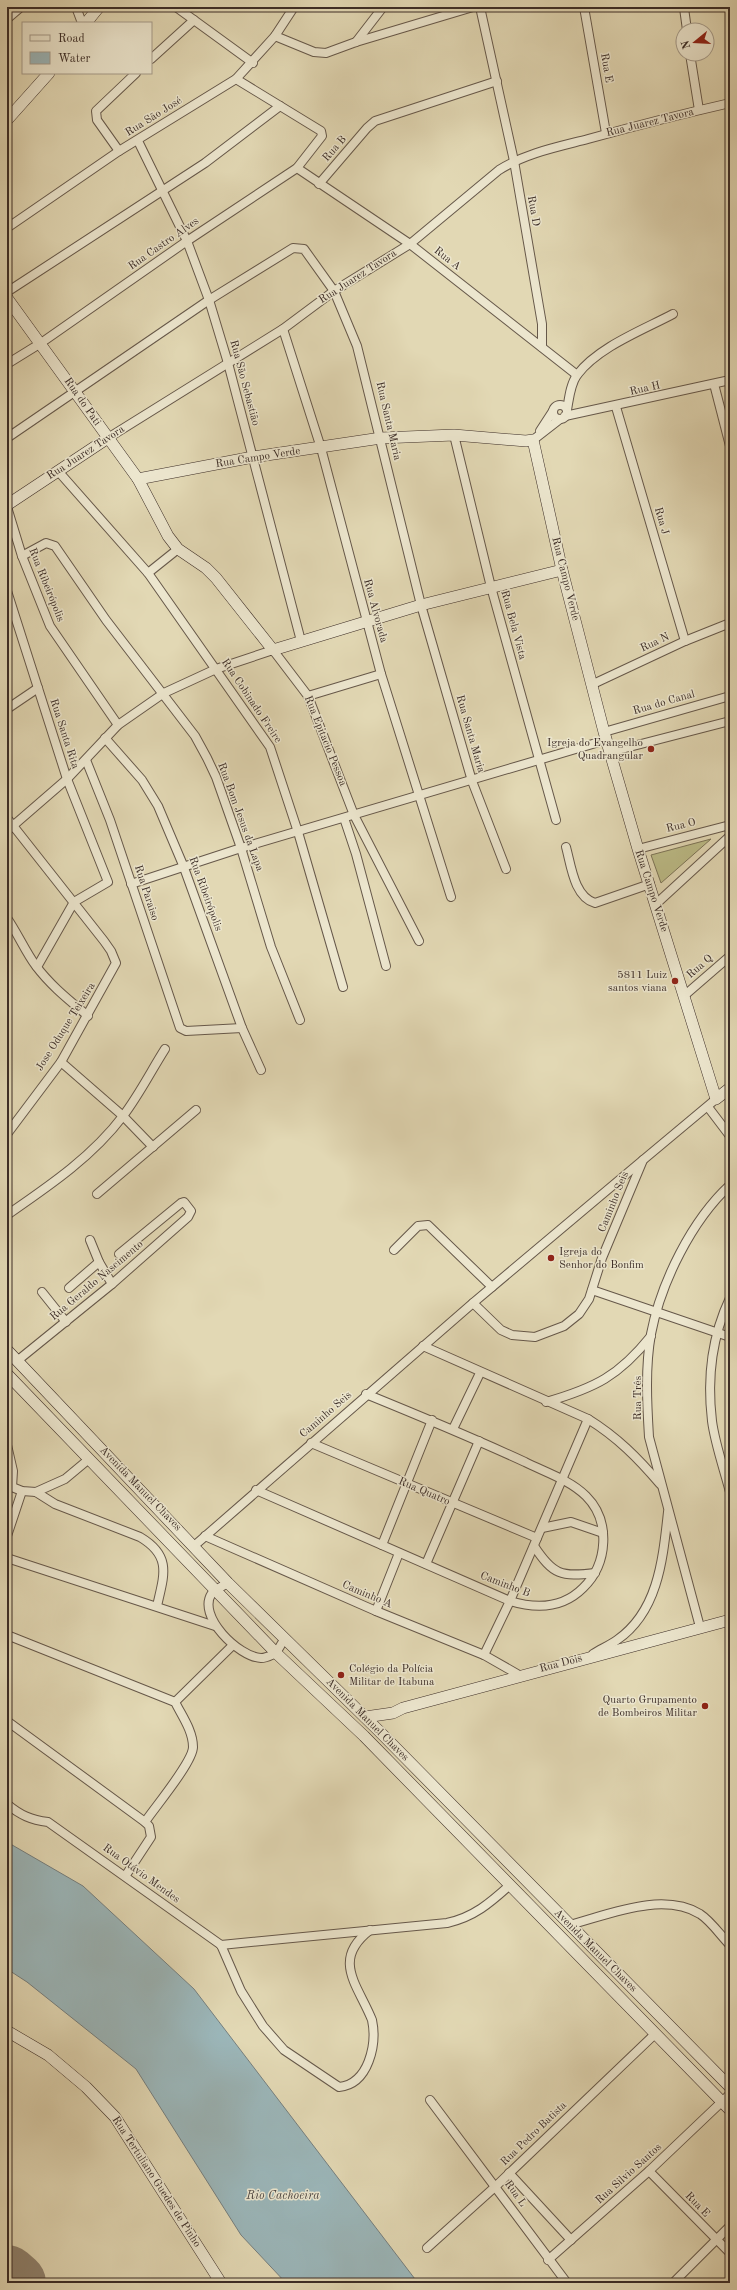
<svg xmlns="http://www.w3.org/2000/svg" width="737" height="2290" font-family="'Old Standard TT',serif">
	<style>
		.green { fill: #bcbc87; stroke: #7c7457 }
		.water { fill: #9bb6b9; stroke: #757f7f }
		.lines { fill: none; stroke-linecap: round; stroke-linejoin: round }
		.runway { stroke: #8f826e; stroke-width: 62 }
		.street-casing { stroke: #66584a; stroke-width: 10 }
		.secondary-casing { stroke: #3c2d27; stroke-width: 12 }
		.street { stroke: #ece6ce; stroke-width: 8 }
		.secondary { stroke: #ece6ce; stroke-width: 11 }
		.poi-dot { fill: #8f2418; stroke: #ece6ce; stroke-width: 1.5 }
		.labels { text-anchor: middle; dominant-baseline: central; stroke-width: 3; stroke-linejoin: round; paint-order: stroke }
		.street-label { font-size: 11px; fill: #3c2d27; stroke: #ece6ce }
		.poi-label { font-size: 11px; fill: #3c2d27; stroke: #ece6ce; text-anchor: end }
		.water-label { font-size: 12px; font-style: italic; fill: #4f4844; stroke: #ece6ce }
	</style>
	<rect width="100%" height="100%" fill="#e2d8b4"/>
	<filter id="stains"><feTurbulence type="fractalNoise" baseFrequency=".005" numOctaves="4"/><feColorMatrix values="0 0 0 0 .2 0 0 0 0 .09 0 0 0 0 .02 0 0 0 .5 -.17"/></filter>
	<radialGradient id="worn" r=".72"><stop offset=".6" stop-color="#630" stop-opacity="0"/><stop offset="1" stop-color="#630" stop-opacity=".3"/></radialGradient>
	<path class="green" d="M 711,839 L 661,883 L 651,855 Z"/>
	<path class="water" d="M 7,1842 L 83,1886 L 194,1989 L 418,2283 L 286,2283 L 241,2235 L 136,2069 L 27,1982 L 7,1969 Z"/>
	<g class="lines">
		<path class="runway" d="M 7,2276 L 15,2283"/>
		<defs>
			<g id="street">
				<path d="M 76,7 L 82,23"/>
				<path d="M 176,7 L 253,63"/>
				<path d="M 480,7 L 514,161 L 542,324 L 542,347"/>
				<path d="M 584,7 L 606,133"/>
				<path d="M 684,8 L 687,30"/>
				<path d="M 7,19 L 21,7"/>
				<path d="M 275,36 L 314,52 L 326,53 L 356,42 L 473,7"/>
				<path d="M 356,42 L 383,7"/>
				<path d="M 690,54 L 699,110"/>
				<path d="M 151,59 L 194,20"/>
				<path d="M 138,141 L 187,241 L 209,300 L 228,363 L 301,641"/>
				<path d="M 119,151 L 97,120 L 96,111 L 136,73"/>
				<path d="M 297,168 L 410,244 L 577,375"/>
				<path d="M 319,184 L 367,128 L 375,121 L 497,81"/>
				<path d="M 7,228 L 119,151 L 236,79 L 275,36 L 294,7"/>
				<path d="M 7,292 L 205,163 L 280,106"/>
				<path d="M 283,329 L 321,448 L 381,674 L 451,897"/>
				<path d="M 7,364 L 41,343 L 187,241 L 297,168 L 322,136 L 321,131 L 236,79"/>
				<path d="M 714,384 L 730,446"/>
				<circle cx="560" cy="412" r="7"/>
				<path d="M 616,407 L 685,641"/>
				<path d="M 567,410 C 569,399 570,385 577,375 C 598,347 643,330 673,314"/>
				<path d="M 565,416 L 730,380"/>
				<path d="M 540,431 L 553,411"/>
				<path d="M 454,435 L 491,587 L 556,820"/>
				<path d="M 7,438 L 209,300 L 293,248 L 304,249 L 334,291 L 357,346 L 421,605 L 472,781 L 506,869"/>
				<path d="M 108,438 L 283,329 L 334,291 L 410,244 L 499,170 C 526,153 557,147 588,139 C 635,126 682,114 730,103"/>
				<path d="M 533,440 L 560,419"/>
				<path d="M 58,471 L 148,573 L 270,747 L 298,832 L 343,987"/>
				<path d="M 7,507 L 22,556 L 50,626 L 118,725"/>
				<path d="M 22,556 L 46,543 L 55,546 L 106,620 L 195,736 L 207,758 L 216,777 L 241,848 L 271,947 L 300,1020"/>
				<path d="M 148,573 L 178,549"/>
				<path d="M 7,591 L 67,779 L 108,882 L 74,902 L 37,967"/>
				<path d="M 591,685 L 685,641 L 730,623"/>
				<path d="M 308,696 L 381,674"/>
				<path d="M 7,709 L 38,688"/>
				<path d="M 604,732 L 730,696"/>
				<path d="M 105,738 L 142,780 L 158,806 L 183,865 L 242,1028 L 261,1070"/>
				<path d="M 610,752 L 730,721"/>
				<path d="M 86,760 L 110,820 L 180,1028 L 186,1031 L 242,1028"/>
				<path d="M 7,818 L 104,941 L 111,951 L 116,963 L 61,1062 L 7,1134"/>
				<path d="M 344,818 L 356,854 L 386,966"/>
				<path d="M 7,831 L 67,779 L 118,725 L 164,693 L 216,669 L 273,650 L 308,696 L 354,815 L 419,941"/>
				<path d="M 566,847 C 571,865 574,897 595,903 L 650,884"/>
				<path d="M 638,849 L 730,825"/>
				<path d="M 131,884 L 241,848 L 606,740"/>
				<path d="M 656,904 L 730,836"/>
				<path d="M 7,918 C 18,934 25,951 36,966 C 51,986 69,1000 88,1016"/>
				<path d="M 685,995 L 730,956"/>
				<path d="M 61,1062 L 123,1116 L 153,1147"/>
				<path d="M 708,1107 L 730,1136"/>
				<path d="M 97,1194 L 196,1110"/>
				<path d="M 7,1215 C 49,1186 92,1157 123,1116 C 139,1095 151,1071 165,1049"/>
				<path d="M 90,1240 L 99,1262 L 112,1284"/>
				<path d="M 394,1250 L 418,1226 L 428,1225 L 492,1287"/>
				<path d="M 69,1288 L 99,1262"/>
				<path d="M 592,1290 L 730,1337"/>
				<path d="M 42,1292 L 66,1322"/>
				<path d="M 730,1298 C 712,1336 707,1379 712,1421 C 715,1444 724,1469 730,1492"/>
				<path d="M 473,1303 L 501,1330 L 512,1335 L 535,1337 L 564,1326 L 579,1314 L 589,1299 L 602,1258 L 643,1160 L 716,1099"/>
				<path d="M 423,1346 L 588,1419 C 617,1437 638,1458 660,1484"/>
				<path d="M 17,1361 L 112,1284 L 188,1217 L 191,1211 L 184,1202 L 181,1203 L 119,1254"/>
				<path d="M 546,1402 C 595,1388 619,1376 651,1336"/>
				<path d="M 453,1429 L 480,1373"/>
				<path d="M 311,1443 L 537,1538"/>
				<path d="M 7,1445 L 13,1471 L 12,1487"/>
				<path d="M 7,1485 L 22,1491 L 36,1492 L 55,1504 L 140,1537 C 172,1556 164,1575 157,1606"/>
				<path d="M 256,1490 L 510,1601 C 536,1609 562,1609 583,1588 C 608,1564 611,1521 586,1496 C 570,1480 545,1472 525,1462 C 473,1438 420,1416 366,1394"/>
				<path d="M 36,1492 L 65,1479 L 89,1459"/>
				<path d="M 542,1528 L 571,1522 L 603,1533"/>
				<path d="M 7,1536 L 22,1491"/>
				<path d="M 205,1536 L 376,1611 L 484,1655 L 519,1675"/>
				<path d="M 382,1545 L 432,1420"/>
				<path d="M 194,1546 L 473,1303 L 643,1160"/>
				<path d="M 534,1546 C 553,1575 561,1577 595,1573"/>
				<path d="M 7,1558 L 215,1626"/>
				<path d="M 426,1564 L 479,1441"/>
				<path d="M 228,1583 C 223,1586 216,1589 212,1593 C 196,1616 239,1657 261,1658 C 267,1658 271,1655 276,1653 L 285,1638"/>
				<path d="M 376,1611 L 399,1553"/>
				<path d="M 700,1627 L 649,1437 C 647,1404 645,1367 651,1334 C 661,1282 692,1220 730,1185"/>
				<path d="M 7,1635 L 175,1702 C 182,1716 193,1731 193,1747 C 193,1762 155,1807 145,1822 L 149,1826 L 151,1837 L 126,1875"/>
				<path d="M 593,1654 C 601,1649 610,1645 617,1640 C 659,1611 663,1557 668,1512"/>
				<path d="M 484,1655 L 510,1601 L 588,1419"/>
				<path d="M 175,1702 L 233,1645"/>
				<path d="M 7,1721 L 145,1822"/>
				<path d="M 7,1804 C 20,1815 31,1820 48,1822 L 221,1945"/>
				<path d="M 569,1925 C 608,1915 662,1891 700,1914 C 711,1921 721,1936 730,1945"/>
				<path d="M 221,1945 L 241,1991 L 263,2026 L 284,2050 L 339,2087 C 369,2084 377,2044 372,2020 C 358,1985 331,1960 370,1930"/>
				<path d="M 221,1945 L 447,1923 C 474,1917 490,1903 510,1885"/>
				<path d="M 430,2100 L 567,2283"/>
				<path d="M 649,2171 L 730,2253"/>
				<path d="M 509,2173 L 571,2240"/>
				<path d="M 427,2248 L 496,2186 L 655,2034"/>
				<path d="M 548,2260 L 649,2171 L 730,2094"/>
				<path d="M 673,2283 L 730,2226"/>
			</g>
			<g id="secondary">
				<path d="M 86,23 L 99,7"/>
				<path d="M 7,120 L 49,73"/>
				<path d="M 7,298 L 138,479 L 168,536 L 178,549 L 206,568 L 216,578 L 273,650 L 421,605 L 562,570"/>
				<path d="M 138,479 L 253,457 L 381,438 L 454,435 L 526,441 L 533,440 L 562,570 L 604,732 L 638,849 L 716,1099 L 730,1088"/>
				<path d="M 7,505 L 108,438"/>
				<path d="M 7,1350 L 228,1583 L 379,1731 L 730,2087"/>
				<path d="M 7,1374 L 276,1653 L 364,1736 L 730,2110"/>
				<path d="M 365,1717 L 393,1713 L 403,1708 L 730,1620"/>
				<path d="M 7,2031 L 48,2055 L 86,2087 L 115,2117 L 221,2283"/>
			</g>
		</defs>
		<use href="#street" class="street-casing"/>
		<use href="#secondary" class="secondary-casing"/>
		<use href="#street" class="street"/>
		<use href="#secondary" class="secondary"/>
	</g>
	<g class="poi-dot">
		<circle cx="651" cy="749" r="4"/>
		<circle cx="675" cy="981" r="4"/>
		<circle cx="551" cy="1258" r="4"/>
		<circle cx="341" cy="1675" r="4"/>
		<circle cx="705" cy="1706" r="4"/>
	</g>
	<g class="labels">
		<g class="street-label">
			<text transform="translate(606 68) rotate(80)">Rua E</text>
			<text transform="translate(154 117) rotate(-32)">Rua São José</text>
			<text transform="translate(650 123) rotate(-14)">Rua Juarez Tavora</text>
			<text transform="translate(335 149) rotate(-49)">Rua B</text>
			<text transform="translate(533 211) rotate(80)">Rua D</text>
			<text transform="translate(164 244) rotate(-35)">Rua Castro Alves</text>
			<text transform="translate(447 259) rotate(38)">Rua A</text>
			<text transform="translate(358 277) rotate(-33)">Rua Juarez Tavora</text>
			<text transform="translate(244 383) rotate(75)">Rua São Sebastião</text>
			<text transform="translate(645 389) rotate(-13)">Rua H</text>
			<text transform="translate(82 402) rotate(55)">Rua do Pati</text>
			<text transform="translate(388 421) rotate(77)">Rua Santa Maria</text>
			<text transform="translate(86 453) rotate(-33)">Rua Juarez Tavora</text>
			<text transform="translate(258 458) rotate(-9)">Rua Campo Verde</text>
			<text transform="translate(661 521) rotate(74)">Rua J</text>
			<text transform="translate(565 579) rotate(76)">Rua Campo Verde</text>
			<text transform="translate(46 585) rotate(68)">Rua Ribeirópolis</text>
			<text transform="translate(375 611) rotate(75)">Rua Alvorada</text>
			<text transform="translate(513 625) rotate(75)">Rua Bela Vista</text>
			<text transform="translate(655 643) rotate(-25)">Rua N</text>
			<text transform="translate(251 701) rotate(56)">Rua Cobinado Freire</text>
			<text transform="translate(664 703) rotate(-16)">Rua do Canal</text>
			<text transform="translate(64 734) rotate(72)">Rua Santa Rita</text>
			<text transform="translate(470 734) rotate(74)">Rua Santa Maria</text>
			<text transform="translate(325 741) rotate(68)">Rua Epitacio Pessoa</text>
			<text transform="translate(240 817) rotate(70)">Rua Bom Jesus da Lapa</text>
			<text transform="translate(681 826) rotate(-14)">Rua O</text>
			<text transform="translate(651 891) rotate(72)">Rua Campo Verde</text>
			<text transform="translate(146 893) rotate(72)">Rua Paraiso</text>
			<text transform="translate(205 894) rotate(70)">Rua Ribeirópolis</text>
			<text transform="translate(700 967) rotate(-41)">Rua Q</text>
			<text transform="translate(66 1027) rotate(-58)">Jose Oduque Teixeira</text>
			<text transform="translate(614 1202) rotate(-68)">Caminho Seis</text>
			<text transform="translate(97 1281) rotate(-40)">Rua Geraldo Nascimento</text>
			<text transform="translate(638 1398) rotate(-90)">Rua Três</text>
			<text transform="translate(326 1415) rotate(-41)">Caminho Seis</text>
			<text transform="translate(140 1489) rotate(46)">Avenida Manuel Chaves</text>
			<text transform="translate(424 1492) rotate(23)">Rua Quatro</text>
			<text transform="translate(505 1585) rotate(21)">Caminho B</text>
			<text transform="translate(367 1595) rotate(23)">Caminho A</text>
			<text transform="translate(561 1664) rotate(-15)">Rua Dois</text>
			<text transform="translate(367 1720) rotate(45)">Avenida Manuel Chaves</text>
			<text transform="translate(141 1874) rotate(36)">Rua Otávio Mendes</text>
			<text transform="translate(595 1951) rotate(45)">Avenida Manuel Chaves</text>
			<text transform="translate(534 2134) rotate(-44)">Rua Pedro Batista</text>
			<text transform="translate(629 2174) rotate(-42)">Rua Silvio Santos</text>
			<text transform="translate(156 2182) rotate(57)">Rua Tertuliano Guedes de Pinho</text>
			<text transform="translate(515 2194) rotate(54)">Rua L</text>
			<text transform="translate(697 2205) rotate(46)">Rua E</text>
		</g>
		<g class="poi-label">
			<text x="643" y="743">Igreja do Evangelho<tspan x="643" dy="13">Quadrangular</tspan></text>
			<text x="667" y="975">5811 Luiz<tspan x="667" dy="13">santos viana</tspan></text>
			<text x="559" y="1252" text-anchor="start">Igreja do<tspan x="559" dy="13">Senhor do Bonfim</tspan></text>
			<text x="349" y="1669" text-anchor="start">Colégio da Polícia<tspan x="349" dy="13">Militar de Itabuna</tspan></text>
			<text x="697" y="1700">Quarto Grupamento<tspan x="697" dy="13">de Bombeiros Militar</tspan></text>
		</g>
		<g class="water-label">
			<text x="283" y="2196">Rio Cachoeira</text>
		</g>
	</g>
	<rect width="737" height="2290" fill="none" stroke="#e2d8b4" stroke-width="24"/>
	<rect x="8" y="8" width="721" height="2274" fill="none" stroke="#3c2d27" stroke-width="2"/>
	<rect x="12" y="12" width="713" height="2266" fill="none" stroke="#3c2d27"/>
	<rect x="22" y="22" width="130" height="52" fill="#ece6ce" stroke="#a69c8b"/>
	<rect x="30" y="35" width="20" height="6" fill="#ece6ce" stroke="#a69c8b"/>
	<text x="58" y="42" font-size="12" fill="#3c2d27">Road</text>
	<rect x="30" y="52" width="20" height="12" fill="#9bb6b9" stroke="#a69c8b"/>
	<text x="58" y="62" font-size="12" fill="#3c2d27">Water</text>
	<g transform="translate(695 42) rotate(252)"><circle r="19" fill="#ece6ce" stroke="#a69c8b"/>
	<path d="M0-3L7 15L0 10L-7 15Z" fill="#8f2418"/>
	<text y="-6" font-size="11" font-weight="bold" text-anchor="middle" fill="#3c2d27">N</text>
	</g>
	<rect width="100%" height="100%" filter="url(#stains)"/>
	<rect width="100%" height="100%" fill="url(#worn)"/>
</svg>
